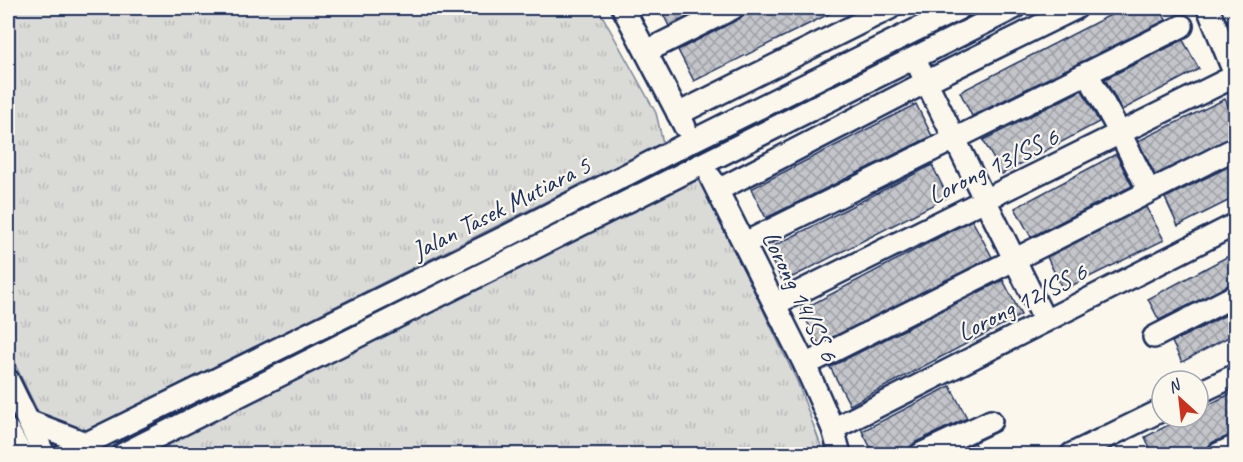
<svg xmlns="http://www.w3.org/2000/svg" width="1243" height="462" font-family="Caveat,sans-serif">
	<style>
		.grass { fill: url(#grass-tufts); stroke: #7a849a; stroke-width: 1.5 }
		.building { fill: url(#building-cross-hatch); stroke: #1b2f5e; stroke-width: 1.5 }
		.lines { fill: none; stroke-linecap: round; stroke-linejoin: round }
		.minor-casing { stroke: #1b2f5e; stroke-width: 26 }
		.minor { stroke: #fbf7ec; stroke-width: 21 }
		.labels { text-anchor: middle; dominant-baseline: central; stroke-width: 4.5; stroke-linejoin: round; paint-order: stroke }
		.street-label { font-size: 26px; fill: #1b2f5e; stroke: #fbf7ec }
	</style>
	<defs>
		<pattern id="grass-tufts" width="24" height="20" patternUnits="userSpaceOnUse" patternTransform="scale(1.5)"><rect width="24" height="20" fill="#dadad7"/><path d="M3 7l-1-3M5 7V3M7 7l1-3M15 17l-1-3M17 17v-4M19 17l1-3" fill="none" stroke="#babbbb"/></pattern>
		<pattern id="building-cross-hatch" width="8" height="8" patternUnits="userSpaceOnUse" patternTransform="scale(1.5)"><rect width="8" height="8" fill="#c3c5c9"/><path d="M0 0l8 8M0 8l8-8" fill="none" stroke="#9ea0a6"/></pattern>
	</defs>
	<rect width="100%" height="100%" fill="#fbf7ec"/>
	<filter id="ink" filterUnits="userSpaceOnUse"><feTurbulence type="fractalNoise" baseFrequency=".0167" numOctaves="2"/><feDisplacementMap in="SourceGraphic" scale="12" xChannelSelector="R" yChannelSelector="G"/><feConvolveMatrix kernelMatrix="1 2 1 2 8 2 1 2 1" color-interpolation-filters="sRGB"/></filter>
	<g filter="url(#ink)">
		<g class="grass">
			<path d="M 8,8 L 598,8 L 656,113 L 663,143 L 84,432 L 41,418 L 8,350 Z"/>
			<path d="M 699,176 L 797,381 L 824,454 L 147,454 Z"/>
		</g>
		<g class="building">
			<path d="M 660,8 L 705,8 L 669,26 Z"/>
			<path d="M 746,8 L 841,8 L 694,81 L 678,50 L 739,19 L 744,14 Z"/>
			<path d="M 1124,8 L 1160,8 L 1166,20 L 972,116 L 960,92 Z"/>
			<path d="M 1183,40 L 1199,69 L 1122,110 L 1105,79 Z"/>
			<path d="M 1082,90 L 1099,122 L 1002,174 L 983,140 Z"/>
			<path d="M 1225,99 L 1236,121 L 1236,135 L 1155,175 L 1138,141 Z"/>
			<path d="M 916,104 L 932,136 L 766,218 L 751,189 Z"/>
			<path d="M 1116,154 L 1132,186 L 1031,237 L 1015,208 Z"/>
			<path d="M 1236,163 L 1236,197 L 1178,226 L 1165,198 Z"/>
			<path d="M 932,165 L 948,197 L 783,282 L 766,250 Z"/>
			<path d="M 1146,207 L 1164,240 L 1063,290 L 1047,257 Z"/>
			<path d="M 972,220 L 992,257 L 819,344 L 801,310 Z"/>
			<path d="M 1236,252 L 1236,282 L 1159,320 L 1148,299 Z"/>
			<path d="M 1003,280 L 1021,315 L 850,405 L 830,367 Z"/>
			<path d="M 1236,310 L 1236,333 L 1182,362 L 1172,342 Z"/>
			<path d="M 950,386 L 967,418 L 916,442 L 910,447 L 909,454 L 874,454 L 862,431 Z"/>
			<path d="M 1236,391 L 1236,434 L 1213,442 L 1206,451 L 1198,454 L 1153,454 L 1145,437 L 1184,417 L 1198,417 L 1198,410 Z"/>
			<path d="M 974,443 L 980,454 L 950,454 Z"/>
		</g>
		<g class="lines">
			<defs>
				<g id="minor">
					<path d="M 623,8 L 685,127"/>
					<path d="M 1208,8 L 1236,77"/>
					<path d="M 1233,8 L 1236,13"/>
					<path d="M 647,51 L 733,8"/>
					<path d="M 920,69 L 1045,321"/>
					<path d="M 1087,73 L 1120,133 L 1149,191"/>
					<path d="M 678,114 L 890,8"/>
					<path d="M 711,178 L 805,365 L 833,429 L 840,454"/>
					<path d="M 718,190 L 926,82 L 1076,8"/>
					<path d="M 745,243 L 1182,26"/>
					<path d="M 775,304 L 1235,76"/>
					<path d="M 1154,337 L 1236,295"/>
					<path d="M 805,365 L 1236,148"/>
					<path d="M 8,380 L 44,454"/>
					<path d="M 1198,393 L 1236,375"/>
					<path d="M 28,421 L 88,444"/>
					<path d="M 833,429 L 1236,224"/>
					<path d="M 8,430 L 21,454"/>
					<path d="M 65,454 L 509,235 L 692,141 L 960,8"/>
					<path d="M 123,454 C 419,304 717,158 1014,8"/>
					<path d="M 921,454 L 991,421"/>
					<path d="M 1072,454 L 1162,410"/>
					<path d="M 1218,454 L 1236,446"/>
				</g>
			</defs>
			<use href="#minor" class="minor-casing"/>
			<use href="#minor" class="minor"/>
		</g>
	</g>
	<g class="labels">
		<g class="street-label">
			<text transform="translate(993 166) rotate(-26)">Lorong 13/SS 6</text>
			<text transform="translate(501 208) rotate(-27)">Jalan Tasek Mutiara 5</text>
			<text transform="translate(800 296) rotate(64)">Lorong 14/SS 6</text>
			<text transform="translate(1022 302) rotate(-27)">Lorong 12/SS 6</text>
		</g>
	</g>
	<rect width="1243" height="462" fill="none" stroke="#fbf7ec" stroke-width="30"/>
	<rect x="15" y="15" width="1213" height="432" fill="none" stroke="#1b2f5e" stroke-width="2" filter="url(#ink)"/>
	<g transform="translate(1180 399) rotate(333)"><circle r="28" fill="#fbf7ec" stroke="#a1a7b3" stroke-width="1.5"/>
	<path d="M0-4.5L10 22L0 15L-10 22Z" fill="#c8321e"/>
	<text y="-9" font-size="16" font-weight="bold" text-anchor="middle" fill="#1b2f5e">N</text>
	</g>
</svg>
